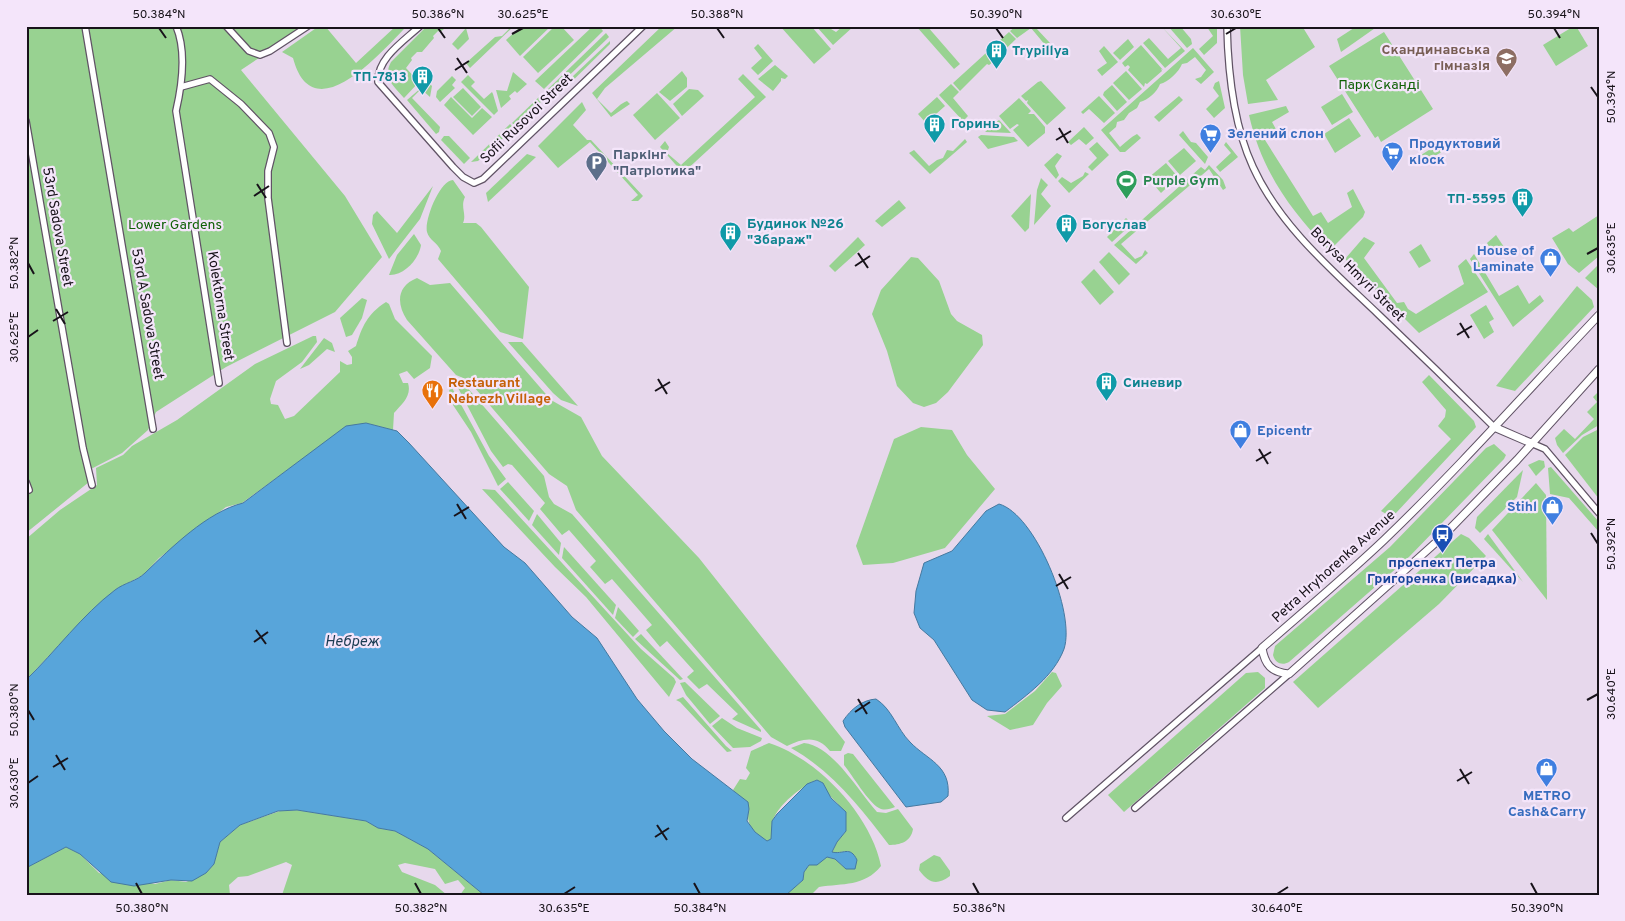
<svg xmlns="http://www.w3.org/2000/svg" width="1625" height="921" font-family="Overpass,sans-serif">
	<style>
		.green { fill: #98d291 }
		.water { fill: #58a5da; stroke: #4579a0 }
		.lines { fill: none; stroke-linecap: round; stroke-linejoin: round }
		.minor-casing { stroke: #605365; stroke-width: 8 }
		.tertiary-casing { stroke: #605365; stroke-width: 9 }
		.minor { stroke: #fff; stroke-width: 5.5 }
		.tertiary { stroke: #fff; stroke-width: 7 }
		.ticks { fill: none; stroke: #18131a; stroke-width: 2 }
		.labels { text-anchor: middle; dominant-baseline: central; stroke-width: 4.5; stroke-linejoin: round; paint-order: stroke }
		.education-label { font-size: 14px; font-weight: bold; fill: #785e54; stroke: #f4e5fa; text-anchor: end }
		.culture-label { font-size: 14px; font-weight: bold; fill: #0d838f; stroke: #f4e5fa; text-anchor: start }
		.park-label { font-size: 14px; fill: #106106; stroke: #f4e5fa }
		.street-label { font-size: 14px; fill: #18131a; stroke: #f4e5fa }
		.shop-label { font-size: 14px; font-weight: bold; fill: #366cbe; stroke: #f4e5fa; text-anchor: start }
		.service-label { font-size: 14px; font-weight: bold; fill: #4e5e75; stroke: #f4e5fa; text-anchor: start }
		.leisure-label { font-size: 14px; font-weight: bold; fill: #27864d; stroke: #f4e5fa; text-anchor: start }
		.food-label { font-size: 14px; font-weight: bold; fill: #c56008; stroke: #f4e5fa; text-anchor: start }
		.transit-label { font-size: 14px; font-weight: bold; fill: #164399; stroke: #f4e5fa }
		.water-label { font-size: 15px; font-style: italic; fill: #1b3c53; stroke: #f4e5fa }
		.neatline { fill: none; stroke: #18131a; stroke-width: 2 }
		.ticks-label { font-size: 12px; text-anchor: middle; fill: #18131a }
	</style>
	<rect width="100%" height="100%" fill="#e7d8ec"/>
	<g class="green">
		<path d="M 26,26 L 307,26 L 241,70 L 345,196 L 382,257 L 335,312 L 226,367 L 156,412 L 148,430 L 122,453 L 91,469 L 89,482 L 26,533 Z"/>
		<path d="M 319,26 L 325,26 L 356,63 L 396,26 L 407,26 C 382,51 313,133 293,58 L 282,52 Z"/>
		<path d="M 427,26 L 448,26 L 440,32 L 438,31 L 433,36 L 434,38 L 422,52 L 417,52 L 411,58 L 412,60 L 406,68 L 419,82 L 404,98 C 395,87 382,78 391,62 Z"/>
		<path d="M 512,26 L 514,26 L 470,68 L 466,63 L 495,37 L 502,36 Z"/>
		<path d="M 521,26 L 551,26 L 520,56 L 506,40 Z"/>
		<path d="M 555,26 L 561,26 L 574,40 L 538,73 L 523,57 Z"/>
		<path d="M 593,26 L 599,26 L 603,31 L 544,89 L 535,81 Z"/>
		<path d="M 662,26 L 678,26 L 605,88 L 597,99 L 611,113 C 616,109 621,103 627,101 L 630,104 L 611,117 L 592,93 Z"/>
		<path d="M 780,26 L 811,26 L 831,49 L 814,64 Z"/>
		<path d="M 816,26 L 826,26 L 836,32 L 843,26 L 854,26 L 833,45 Z"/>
		<path d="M 916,26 L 927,26 L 960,64 L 954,69 Z"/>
		<path d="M 1016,26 L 1038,26 L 1036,28 L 1050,43 L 1046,46 L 1031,28 L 1017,38 L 1010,31 Z"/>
		<path d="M 1161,26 L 1185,51 L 1165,68 L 1143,43 L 1149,38 L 1168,59 L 1181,48 Z"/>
		<path d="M 1168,26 L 1180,26 L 1191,39 L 1192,44 L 1187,48 Z"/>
		<path d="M 1215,26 L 1217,29 L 1217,43 L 1204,55 L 1199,49 L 1213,36 L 1207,27 Z"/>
		<path d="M 1240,26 L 1302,26 L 1315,47 L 1266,80 L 1278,100 L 1248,104 L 1243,75 Z"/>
		<path d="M 1357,26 L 1378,26 L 1341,52 L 1337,39 Z"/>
		<path d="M 1574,26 L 1576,26 L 1588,46 L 1556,66 L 1543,45 Z"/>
		<path d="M 466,28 L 469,39 L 458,50 L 452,44 Z"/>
		<path d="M 1009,32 L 1016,39 L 994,60 L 987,52 Z"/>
		<path d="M 1384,32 L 1433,109 L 1381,142 L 1378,136 L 1375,138 L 1329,66 Z"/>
		<path d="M 606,33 L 609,37 L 551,93 L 547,90 Z"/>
		<path d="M 1128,39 L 1134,47 L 1120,60 L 1113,53 Z"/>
		<path d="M 610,41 L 610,44 L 557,96 L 553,95 Z"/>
		<path d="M 758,44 L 773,61 L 758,75 L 751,68 L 762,58 L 754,48 Z"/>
		<path d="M 1141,45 L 1163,70 L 1161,69 L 1162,71 L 1147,84 L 1145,83 L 1144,87 L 1128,70 L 1130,67 L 1128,65 L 1125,67 L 1122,63 Z"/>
		<path d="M 1104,46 L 1118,62 L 1102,76 L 1097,70 L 1107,63 L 1099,51 Z"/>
		<path d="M 1193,48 L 1214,72 L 1201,84 L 1195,79 L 1201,77 L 1206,70 L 1195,57 L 1187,63 L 1182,64 C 1179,72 1168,82 1160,84 C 1157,92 1148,100 1140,102 L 1137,108 L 1129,113 L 1124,120 L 1117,122 L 1116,127 L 1109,133 L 1120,147 C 1126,142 1131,137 1137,134 L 1141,138 L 1125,152 L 1120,152 L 1101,130 Z"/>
		<path d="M 986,53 L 993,62 L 989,65 L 987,64 L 960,91 L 953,83 Z"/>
		<path d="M 775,65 L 788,76 L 785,79 L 781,78 L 781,81 L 773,91 L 758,79 Z"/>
		<path d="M 682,71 L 687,78 L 687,87 L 670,101 L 659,92 Z"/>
		<path d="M 1126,71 L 1142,89 L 1129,100 L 1113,83 Z"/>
		<path d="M 513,72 L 527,84 L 517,93 L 515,91 L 509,96 L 511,99 L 501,108 L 496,90 L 507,91 Z"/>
		<path d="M 743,74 L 766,97 L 683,173 L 660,147 L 665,141 L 669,147 L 667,153 L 681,165 L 755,97 L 738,79 Z"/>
		<path d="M 468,75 L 475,82 L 471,86 L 484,99 L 492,92 L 493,94 L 498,111 L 494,115 L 461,82 Z"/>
		<path d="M 452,76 L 456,80 L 452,85 L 455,88 L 440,102 L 436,97 L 437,91 Z"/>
		<path d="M 1041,81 L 1066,108 L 1047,125 L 1027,103 L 1028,100 L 1026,101 L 1021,96 L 1038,82 Z"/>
		<path d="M 1219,81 L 1225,108 L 1214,118 L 1206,109 L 1219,96 L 1213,88 L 1215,83 Z"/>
		<path d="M 428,82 L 432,86 L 430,97 L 421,89 L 412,98 L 440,127 L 439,132 L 436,134 L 407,100 Z"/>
		<path d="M 951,84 L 959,92 L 953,98 L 968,116 L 963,121 L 939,95 Z"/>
		<path d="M 1112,85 L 1127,102 L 1117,111 L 1103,95 L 1104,92 Z"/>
		<path d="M 463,88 L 481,107 L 472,116 L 453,97 Z"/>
		<path d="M 689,89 L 698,90 L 704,96 L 682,116 L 673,104 Z"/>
		<path d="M 657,93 L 680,118 L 655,140 L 633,115 Z"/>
		<path d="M 1342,94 L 1353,112 L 1332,125 L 1321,107 Z"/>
		<path d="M 540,96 L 544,99 L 516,126 L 512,123 Z"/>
		<path d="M 1099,96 L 1115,113 L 1104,123 L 1089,109 L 1083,114 L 1081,112 Z"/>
		<path d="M 1179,96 L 1183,100 L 1159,122 L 1154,117 Z"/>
		<path d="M 451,97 L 472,118 L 482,108 L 492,117 L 473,135 L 444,105 Z"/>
		<path d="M 937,97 L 945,106 L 926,123 L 918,114 Z"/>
		<path d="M 1019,98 L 1031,111 L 1028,114 L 1034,114 L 1045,127 L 1045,133 L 1028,147 L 1013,130 L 1019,125 L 1017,124 L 1010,129 L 999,116 Z"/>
		<path d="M 582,102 L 586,110 L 573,125 L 587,140 L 591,140 L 643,196 L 638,201 L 631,201 L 638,195 L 590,142 L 558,168 L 538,146 Z"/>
		<path d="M 1286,106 L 1289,112 L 1272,122 L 1277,131 L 1265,140 L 1313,216 L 1321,212 L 1328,223 L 1352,207 L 1347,193 L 1353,189 L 1365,212 L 1363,217 L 1331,249 L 1327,248 C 1289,209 1261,169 1249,115 Z"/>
		<path d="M 1349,118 L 1361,136 L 1335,153 L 1324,134 Z"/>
		<path d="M 999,120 L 1011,133 L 985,132 Z"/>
		<path d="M 510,124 L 514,128 L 478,161 L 471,162 Z"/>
		<path d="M 1084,127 L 1094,138 L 1086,145 L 1079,139 L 1071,145 L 1068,142 Z"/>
		<path d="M 1183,131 L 1191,142 L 1196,143 L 1208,157 L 1205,164 L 1179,135 Z"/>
		<path d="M 981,135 L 1014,137 L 1018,141 L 988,149 L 978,137 Z"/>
		<path d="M 444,136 L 449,136 L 470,158 L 464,164 L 441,140 Z"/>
		<path d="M 965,139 L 967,142 L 930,174 L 909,153 L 914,150 L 929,166 L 937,160 L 943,158 L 947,150 L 953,151 Z"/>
		<path d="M 1097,142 L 1109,155 L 1092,171 L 1088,167 L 1097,158 L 1089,149 Z"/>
		<path d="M 1226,142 L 1238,157 L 1220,172 L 1216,167 L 1231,153 L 1224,145 Z"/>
		<path d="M 1442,142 L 1446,149 L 1426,162 L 1421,155 Z"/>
		<path d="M 1184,148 L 1196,161 L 1180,175 L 1168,161 Z"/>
		<path d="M 1057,153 L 1062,156 L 1055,166 L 1059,175 L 1056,179 L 1044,165 Z"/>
		<path d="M 527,154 L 536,157 L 488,202 L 486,193 Z"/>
		<path d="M 1166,163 L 1178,177 L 1161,193 L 1148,178 Z"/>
		<path d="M 1209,165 L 1223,180 L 1226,188 L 1223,190 L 1209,169 L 1121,244 L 1135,259 L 1142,256 L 1145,250 L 1148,253 L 1136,264 L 1114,245 L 1201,167 L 1205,170 Z"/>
		<path d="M 1085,172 L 1089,174 L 1069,193 L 1058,181 L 1062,177 L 1071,183 L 1083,176 Z"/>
		<path d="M 1041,178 L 1048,185 L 1041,194 L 1051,206 L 1034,225 L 1037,190 Z"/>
		<path d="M 453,180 L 465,197 C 460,207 467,214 463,223 L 476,223 L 481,227 L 529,287 L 523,339 L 500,332 L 438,259 L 441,251 C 438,243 429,240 427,232 C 424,220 440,180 453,180 Z"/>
		<path d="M 433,186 L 420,219 L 389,259 L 372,224 L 373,215 L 377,211 L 397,233 Z"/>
		<path d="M 1031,194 L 1029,228 L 1025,232 L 1011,216 Z"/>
		<path d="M 899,200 L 906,208 L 882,227 L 875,221 Z"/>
		<path d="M 1599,215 L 1599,256 L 1579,273 L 1568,264 L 1552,238 L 1569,228 L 1573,232 Z"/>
		<path d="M 1126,218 L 1132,224 L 1112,242 L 1107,237 Z"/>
		<path d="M 414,234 L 421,245 C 419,259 404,276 389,275 L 397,255 Z"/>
		<path d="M 1496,235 L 1504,247 L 1494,255 L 1487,243 Z"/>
		<path d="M 858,237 L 865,245 L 835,272 L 829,266 Z"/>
		<path d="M 1364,237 L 1375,243 L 1364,258 L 1397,303 L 1404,302 L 1408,309 L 1416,314 L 1464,284 L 1458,266 L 1466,259 L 1488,292 L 1419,333 L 1345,259 Z"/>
		<path d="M 1421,244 L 1431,261 L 1419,268 L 1409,252 Z"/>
		<path d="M 1109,252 L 1130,274 L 1119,285 L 1099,262 Z"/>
		<path d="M 1474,254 L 1499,296 L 1518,285 L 1529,304 L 1540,295 L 1544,301 L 1513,327 L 1470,259 Z"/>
		<path d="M 911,257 L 918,258 L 939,281 L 951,314 L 957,321 L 982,335 L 983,345 L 948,392 L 936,403 L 924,407 L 913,403 L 897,386 L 887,351 L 872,314 L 881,290 Z"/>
		<path d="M 1599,264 L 1599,290 L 1585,278 Z"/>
		<path d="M 1094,269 L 1114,292 L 1100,305 L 1081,282 Z"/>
		<path d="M 417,278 L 430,285 L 450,283 L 551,400 L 581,417 L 602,456 L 699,558 L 845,742 L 841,751 L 830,751 C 818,735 803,738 787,746 L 771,737 L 576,510 L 567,486 L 549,474 L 468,380 L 456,375 L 407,320 C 396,303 397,286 417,278 Z"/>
		<path d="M 1577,286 L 1592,300 L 1594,307 L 1515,391 L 1496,386 Z"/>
		<path d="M 362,298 L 367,300 L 362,318 L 352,335 L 346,337 L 340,318 Z"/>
		<path d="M 386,302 L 389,304 L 395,319 L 432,356 L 430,368 L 414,379 L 407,371 L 399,374 L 403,383 L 408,383 C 412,396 402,404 394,413 L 393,430 L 366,423 L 290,468 L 242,503 L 226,507 L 159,558 L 143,575 L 115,590 L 79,624 L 26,680 L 26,539 L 60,510 L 97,485 L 96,468 L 123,455 L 132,446 L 177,420 L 255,364 L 313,336 L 316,336 L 317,342 L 302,362 L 276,381 L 270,399 L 271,404 L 278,405 L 285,419 L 294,416 L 340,372 L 340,361 L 347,365 L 352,364 L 352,357 L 348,351 L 356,346 C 362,327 367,314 386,302 Z"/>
		<path d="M 1486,305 L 1494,319 L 1489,322 L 1494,332 L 1484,339 L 1470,315 Z"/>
		<path d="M 324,338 L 332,343 L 335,352 L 327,349 L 309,365 L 300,369 Z"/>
		<path d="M 508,342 L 522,342 L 578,406 L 561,400 L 553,393 Z"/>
		<path d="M 1429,375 L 1474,421 L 1476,427 L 1396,513 L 1388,515 L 1381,511 L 1451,439 L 1438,426 L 1445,417 L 1446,410 L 1422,382 Z"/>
		<path d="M 457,380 L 465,385 L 544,476 L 549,497 L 554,504 L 572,514 L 761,730 L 761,732 L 732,719 L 738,714 L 707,684 L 699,689 L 687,677 L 694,671 L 667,641 L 660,647 L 646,630 L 652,625 L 612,579 L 605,584 L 590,567 L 596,561 L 569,530 L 562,535 L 540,509 L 545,503 L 512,465 L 508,464 L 503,467 L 491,451 L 456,384 Z"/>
		<path d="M 451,386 L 489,456 L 506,479 L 498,486 L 471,432 L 451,402 L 449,391 Z"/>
		<path d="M 1599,391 L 1599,425 L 1582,435 L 1563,453 L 1557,445 L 1555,438 L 1564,429 L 1575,439 L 1594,419 L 1587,412 L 1597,402 L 1593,397 Z"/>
		<path d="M 921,427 L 952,430 L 967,455 L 995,489 L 945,548 L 893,563 L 863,565 L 856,546 L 894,439 Z"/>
		<path d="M 1599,429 L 1599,499 L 1565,455 L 1583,437 Z"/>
		<path d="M 1494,444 L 1506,455 L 1504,459 L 1407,559 L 1289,662 C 1282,666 1275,663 1273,655 L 1275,646 L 1390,547 L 1486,448 Z"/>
		<path d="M 1539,460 L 1544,461 L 1545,467 L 1536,476 L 1528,465 Z"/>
		<path d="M 1551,467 L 1599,522 L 1599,532 L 1569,498 L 1550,494 L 1548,468 Z"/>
		<path d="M 1523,470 L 1517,497 L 1480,533 L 1475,528 L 1477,517 Z"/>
		<path d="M 508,482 L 534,511 L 529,521 L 500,489 Z"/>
		<path d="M 1536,483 L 1546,495 L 1547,600 L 1492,530 Z"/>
		<path d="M 482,489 L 495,490 L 641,649 L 674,678 L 676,682 L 669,697 L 586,597 L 555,567 Z"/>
		<path d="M 537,514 L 561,543 L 559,555 L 532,525 Z"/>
		<path d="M 1461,534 L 1469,538 L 1486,556 L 1439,604 L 1318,708 L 1293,682 Z"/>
		<path d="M 1488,534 L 1523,582 L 1484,539 Z"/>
		<path d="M 564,547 L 616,605 L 613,615 L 562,558 Z"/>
		<path d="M 618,607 L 639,631 L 633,637 L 615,618 Z"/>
		<path d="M 641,634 L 683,679 L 680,680 L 635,639 Z"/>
		<path d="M 1052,672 L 1056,673 L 1062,686 L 1047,703 L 1033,725 L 1010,730 L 987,716 L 1005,714 L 1035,691 Z"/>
		<path d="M 1258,672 L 1265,678 L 1265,688 L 1124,812 L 1108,795 L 1246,673 Z"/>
		<path d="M 685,682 L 720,716 L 710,724 L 686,695 L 680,683 Z"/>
		<path d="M 683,697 L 726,746 L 732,751 L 727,752 L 680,702 L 676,700 Z"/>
		<path d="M 722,718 L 737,728 L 762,738 L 761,741 L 750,747 L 733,748 L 712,726 Z"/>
		<path d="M 769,743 C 818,759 871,815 881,866 C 864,887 843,883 819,887 L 811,895 L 786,895 L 803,880 L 804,872 L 809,865 L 827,857 L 835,859 L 846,869 L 855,869 L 849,851 L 832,853 L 837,842 L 846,831 L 838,804 L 827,793 L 823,783 L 816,780 C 801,787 779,804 773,820 C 770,827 774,833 771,840 L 767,841 C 754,833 745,825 749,809 L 733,790 L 740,779 L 746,780 L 750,773 L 746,768 L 751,751 Z"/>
		<path d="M 804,743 C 833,746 858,791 877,812 L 886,813 L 898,809 L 913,829 C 911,842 900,845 889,845 C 861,808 832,771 791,748 Z"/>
		<path d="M 848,753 L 853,754 L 895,807 C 890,809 884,811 879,808 C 868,802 853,776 844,765 L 844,755 Z"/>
		<path d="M 297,810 L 366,821 L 378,828 L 395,831 L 428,849 L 484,895 L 460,895 L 465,888 L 458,880 L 445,884 L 435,869 L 405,863 L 398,865 L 402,872 L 435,885 L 447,895 L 282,895 L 292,865 L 286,862 L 248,876 L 238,877 L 229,885 L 230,895 L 26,895 L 26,868 L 66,847 L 80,854 L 99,873 L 155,884 L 171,880 L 186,882 L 206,873 L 214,864 L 220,842 L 240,825 L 280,811 Z"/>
		<path d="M 934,855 L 940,857 L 950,871 L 950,876 C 936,886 929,883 919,870 L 920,864 Z"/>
	</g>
	<g class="water">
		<path d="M 366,423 L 397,431 L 409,443 L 504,547 L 525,563 L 572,617 L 597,638 L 637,699 L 664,731 L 692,759 L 748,802 L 749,809 L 747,821 L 755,832 L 767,841 L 771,839 L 772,821 L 777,814 L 807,784 L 817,780 L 823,783 L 831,798 L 846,812 L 846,831 L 837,842 L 832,852 C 843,855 850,845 857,860 L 855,869 L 846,869 L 835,859 L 827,857 L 817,865 L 809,865 L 804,872 L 803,880 L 786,895 L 484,895 L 428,849 L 395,831 L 378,828 L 366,821 L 297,810 L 278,811 L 240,825 L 220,842 L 214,864 L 206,873 L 192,881 L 171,880 L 134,886 L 111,882 L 80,854 L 66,847 L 26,868 L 26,680 C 56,651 82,615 115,590 C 124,583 137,581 145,573 C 171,548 207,512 243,503 L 346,426 Z"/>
		<path d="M 999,504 C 1035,514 1076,613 1064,649 C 1054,676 1027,695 1005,712 L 987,710 L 972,700 L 934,640 L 920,628 L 914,613 L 916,591 L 924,563 L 952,551 L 986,511 Z"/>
		<path d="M 876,699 C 892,709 897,729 910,742 C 927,760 951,765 948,796 L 941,802 L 906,807 L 845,727 L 843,721 C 851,709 862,700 876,699 Z"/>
	</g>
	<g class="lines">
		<defs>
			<g id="minor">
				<path d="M 85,26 L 153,429"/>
				<path d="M 176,26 C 187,52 182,85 176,111 L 219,383"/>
				<path d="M 226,26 L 249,51 L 260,55 L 270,51 L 308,26"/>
				<path d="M 420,26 C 404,41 377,58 378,82 L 453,167 L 463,177 L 474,183 L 483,179 L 643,26"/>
				<path d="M 1227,26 C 1228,73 1233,124 1253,167 C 1280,226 1332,270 1378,314 C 1417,351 1456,389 1494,427"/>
				<path d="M 181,87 L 210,79 L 241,104 L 269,133 L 274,147 L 268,171 L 268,198 L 287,343"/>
				<path d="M 26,121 L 83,448 L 92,485"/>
				<path d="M 1531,443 L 1545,449 L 1599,513"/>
				<path d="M 26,482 L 29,490"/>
				<path d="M 1135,808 L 1289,674"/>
				<path d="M 1066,818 L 1262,648"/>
			</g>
			<g id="tertiary">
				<path d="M 1599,315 C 1528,390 1459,468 1384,540 C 1345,577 1303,612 1262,648 C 1265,665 1271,672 1289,674 L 1442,537 L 1517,460 L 1599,369"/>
				<path d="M 1494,427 L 1531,443"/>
			</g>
		</defs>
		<use href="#minor" class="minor-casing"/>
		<use href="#tertiary" class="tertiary-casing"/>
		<use href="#minor" class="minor"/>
		<use href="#tertiary" class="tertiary"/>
	</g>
	<path class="ticks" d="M 159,28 L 166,38M 438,28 L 445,38M 717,28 L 724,38M 996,28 L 1003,38M 1554,28 L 1560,38M 512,34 L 523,28M 1226,34 L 1236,28M 457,58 L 467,73M 455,70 L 469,61M 1591,87 L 1598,97M 1059,128 L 1068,143M 1056,140 L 1071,131M 257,184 L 266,198M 254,196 L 269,186M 858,253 L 868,268M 1587,254 L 1598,248M 28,263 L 34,274M 855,266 L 870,256M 56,309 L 65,324M 53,321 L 68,312M 1460,323 L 1469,338M 1457,335 L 1472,326M 28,337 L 38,330M 658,379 L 667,394M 655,391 L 670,382M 1259,449 L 1268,464M 1256,461 L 1271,452M 457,504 L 466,519M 454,516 L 469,507M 1591,533 L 1598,544M 1059,574 L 1068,589M 1056,586 L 1071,577M 256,630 L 266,644M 254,642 L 268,632M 858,699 L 867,714M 1587,700 L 1598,694M 28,710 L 34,720M 855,712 L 870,702M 56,755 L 65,770M 53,767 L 68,758M 1460,769 L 1469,784M 1457,781 L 1472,772M 28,783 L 38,776M 657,825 L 667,840M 655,837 L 669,828M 136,883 L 142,894M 415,883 L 421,894M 694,883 L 700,894M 973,883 L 979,894M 1531,883 L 1537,894M 564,894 L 575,887M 1277,894 L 1288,887"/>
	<defs>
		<symbol id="building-pin" viewBox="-11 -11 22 30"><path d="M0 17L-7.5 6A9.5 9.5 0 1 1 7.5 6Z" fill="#0f9aa8" stroke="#f4e5fa"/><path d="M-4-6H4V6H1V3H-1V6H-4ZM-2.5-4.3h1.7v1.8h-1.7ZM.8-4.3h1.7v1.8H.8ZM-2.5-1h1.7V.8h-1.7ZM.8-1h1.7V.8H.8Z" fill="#fff"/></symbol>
		<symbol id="school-pin" viewBox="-11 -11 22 30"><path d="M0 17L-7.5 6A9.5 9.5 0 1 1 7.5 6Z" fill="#8d6e63" stroke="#f4e5fa"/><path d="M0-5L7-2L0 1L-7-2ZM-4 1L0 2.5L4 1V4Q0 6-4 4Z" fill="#fff"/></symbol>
		<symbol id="supermarket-pin" viewBox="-11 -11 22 30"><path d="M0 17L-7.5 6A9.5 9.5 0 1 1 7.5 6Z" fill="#3f7fe0" stroke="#f4e5fa"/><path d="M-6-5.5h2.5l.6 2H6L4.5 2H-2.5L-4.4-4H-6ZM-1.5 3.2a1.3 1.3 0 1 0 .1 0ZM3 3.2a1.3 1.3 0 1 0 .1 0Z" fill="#fff"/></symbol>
		<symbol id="parking-pin" viewBox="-11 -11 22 30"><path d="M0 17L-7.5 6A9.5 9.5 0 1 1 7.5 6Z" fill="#5c6f8a" stroke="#f4e5fa"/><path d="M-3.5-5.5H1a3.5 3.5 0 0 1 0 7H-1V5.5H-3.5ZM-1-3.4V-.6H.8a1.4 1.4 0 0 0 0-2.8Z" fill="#fff"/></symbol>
		<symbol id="stadium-pin" viewBox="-11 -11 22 30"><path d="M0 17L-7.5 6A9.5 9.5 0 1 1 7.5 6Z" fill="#2e9e5b" stroke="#f4e5fa"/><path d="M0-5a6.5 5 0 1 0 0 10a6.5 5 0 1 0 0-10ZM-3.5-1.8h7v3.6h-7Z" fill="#fff"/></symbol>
		<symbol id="shop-pin" viewBox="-11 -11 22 30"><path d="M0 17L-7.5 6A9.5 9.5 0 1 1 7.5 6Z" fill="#3f7fe0" stroke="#f4e5fa"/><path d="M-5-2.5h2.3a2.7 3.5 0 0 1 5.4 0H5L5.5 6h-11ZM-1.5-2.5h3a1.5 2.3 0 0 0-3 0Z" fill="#fff"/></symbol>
		<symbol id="restaurant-pin" viewBox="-11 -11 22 30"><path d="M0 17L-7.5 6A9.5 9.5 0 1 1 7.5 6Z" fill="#e8710a" stroke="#f4e5fa"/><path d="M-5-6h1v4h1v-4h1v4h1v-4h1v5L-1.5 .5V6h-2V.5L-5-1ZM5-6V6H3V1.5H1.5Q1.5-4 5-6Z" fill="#fff"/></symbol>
		<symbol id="bus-pin" viewBox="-11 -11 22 30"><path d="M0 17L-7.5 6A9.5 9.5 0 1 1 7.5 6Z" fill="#1a4fb4" stroke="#f4e5fa"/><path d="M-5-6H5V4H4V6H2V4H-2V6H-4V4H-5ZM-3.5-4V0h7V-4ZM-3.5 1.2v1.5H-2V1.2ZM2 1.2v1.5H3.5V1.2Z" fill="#fff"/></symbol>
	</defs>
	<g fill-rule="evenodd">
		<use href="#building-pin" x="984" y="38" width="25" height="34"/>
		<use href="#school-pin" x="1494" y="46" width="25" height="34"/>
		<use href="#building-pin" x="410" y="64" width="25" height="34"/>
		<use href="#building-pin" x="922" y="112" width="25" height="34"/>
		<use href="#supermarket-pin" x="1198" y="122" width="25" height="34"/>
		<use href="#supermarket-pin" x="1380" y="140" width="25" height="34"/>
		<use href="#parking-pin" x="584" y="150" width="25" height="34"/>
		<use href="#stadium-pin" x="1114" y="168" width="25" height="34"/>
		<use href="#building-pin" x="1510" y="186" width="25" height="34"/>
		<use href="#building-pin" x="1054" y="212" width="25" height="34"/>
		<use href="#building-pin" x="718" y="220" width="25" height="34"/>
		<use href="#shop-pin" x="1538" y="246" width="25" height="34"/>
		<use href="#building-pin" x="1094" y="370" width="25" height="34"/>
		<use href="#restaurant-pin" x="420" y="378" width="25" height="34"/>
		<use href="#shop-pin" x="1228" y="418" width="25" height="34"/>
		<use href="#shop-pin" x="1540" y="494" width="25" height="34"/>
		<use href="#bus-pin" x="1430" y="522" width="25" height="34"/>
		<use href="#shop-pin" x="1534" y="756" width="25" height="34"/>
	</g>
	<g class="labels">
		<g class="education-label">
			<text x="1490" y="50">Скандинавська<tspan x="1490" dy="16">гімназія</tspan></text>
		</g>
		<g class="culture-label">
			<text x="1012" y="51">Trypillya</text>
			<text x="407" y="77" text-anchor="end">ТП-7813</text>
			<text x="951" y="124">Горинь</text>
			<text x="1506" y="199" text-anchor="end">ТП-5595</text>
			<text x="747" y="224">Будинок №26<tspan x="747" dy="16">"Збараж"</tspan></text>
			<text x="1082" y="225">Богуслав</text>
			<text x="1123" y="383">Синевир</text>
		</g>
		<g class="park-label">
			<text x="1379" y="85">Парк Сканді</text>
			<text x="175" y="225">Lower Gardens</text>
		</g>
		<g class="street-label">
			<text transform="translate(527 119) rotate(-44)">Sofii Rusovoi Street</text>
			<text transform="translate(57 227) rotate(80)">53rd Sadova Street</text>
			<text transform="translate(1357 275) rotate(45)">Borysa Hmyri Street</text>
			<text transform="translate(220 306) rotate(81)">Kolektorna Street</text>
			<text transform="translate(147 314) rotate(80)">53rd A Sadova Street</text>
			<text transform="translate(1334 567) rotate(-42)">Petra Hryhorenka Avenue</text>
		</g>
		<g class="shop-label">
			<text x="1227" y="134">Зелений слон</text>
			<text x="1409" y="144">Продуктовий<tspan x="1409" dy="16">кіоск</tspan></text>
			<text x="1534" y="251" text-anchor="end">House of<tspan x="1534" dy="16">Laminate</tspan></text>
			<text x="1257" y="431">Epicentr</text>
			<text x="1537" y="507" text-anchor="end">Stihl</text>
			<text x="1547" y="796" text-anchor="middle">METRO<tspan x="1547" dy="16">Cash&amp;Carry</tspan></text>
		</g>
		<g class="service-label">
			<text x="613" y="155">Паркінг<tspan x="613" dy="16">"Патріотика"</tspan></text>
		</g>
		<g class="leisure-label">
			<text x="1143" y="181">Purple Gym</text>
		</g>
		<g class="food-label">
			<text x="448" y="383">Restaurant<tspan x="448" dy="16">Nebrezh Village</tspan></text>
		</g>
		<g class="transit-label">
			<text x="1442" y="563">проспект Петра<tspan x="1442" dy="16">Григоренка (висадка)</tspan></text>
		</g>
		<g class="water-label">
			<text x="352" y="642">Небреж</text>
		</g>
	</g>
	<rect width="1625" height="921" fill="none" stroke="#f4e5fa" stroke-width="55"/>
	<rect x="28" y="28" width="1570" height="866" class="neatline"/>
	<g class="ticks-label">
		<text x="159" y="18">50.384°N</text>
		<text x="438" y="18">50.386°N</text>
		<text x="523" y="18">30.625°E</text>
		<text x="717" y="18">50.388°N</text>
		<text x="996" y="18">50.390°N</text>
		<text x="1236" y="18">30.630°E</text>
		<text x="1554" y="18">50.394°N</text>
		<text transform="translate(1611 97) rotate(-90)" y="4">50.394°N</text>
		<text transform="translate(1611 248) rotate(-90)" y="4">30.635°E</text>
		<text transform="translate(14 263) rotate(-90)" y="4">50.382°N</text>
		<text transform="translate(14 337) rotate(-90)" y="4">30.625°E</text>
		<text transform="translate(1611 544) rotate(-90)" y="4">50.392°N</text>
		<text transform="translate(1611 694) rotate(-90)" y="4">30.640°E</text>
		<text transform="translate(14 710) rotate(-90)" y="4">50.380°N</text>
		<text transform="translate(14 783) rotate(-90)" y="4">30.630°E</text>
		<text x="142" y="912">50.380°N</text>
		<text x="421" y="912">50.382°N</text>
		<text x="564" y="912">30.635°E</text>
		<text x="700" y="912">50.384°N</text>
		<text x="979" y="912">50.386°N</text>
		<text x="1277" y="912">30.640°E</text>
		<text x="1537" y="912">50.390°N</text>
	</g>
</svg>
